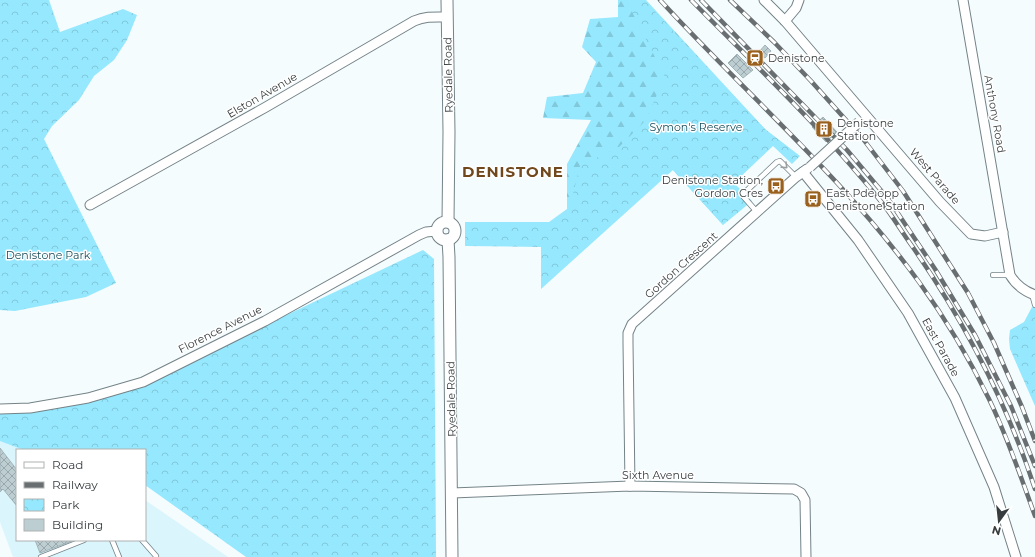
<svg xmlns="http://www.w3.org/2000/svg" width="1035" height="557" font-family="Montserrat,sans-serif">
	<style>
		.built { fill: #daf5fc }
		.forest { fill: url(#forest-firs) }
		.park { fill: url(#park-crowns) }
		.building { fill: url(#building-cross-hatch); stroke: #a2b3b7 }
		.lines { fill: none; stroke-linecap: round; stroke-linejoin: round }
		.service-casing { stroke: #748388; stroke-width: 6 }
		.minor-casing { stroke: #748388; stroke-width: 11 }
		.tertiary-casing { stroke: #748388; stroke-width: 13 }
		.service { stroke: #fff; stroke-width: 4.5 }
		.minor { stroke: #fff; stroke-width: 9 }
		.tertiary { stroke: #fff; stroke-width: 11 }
		.rail-casing { stroke: #696f71; stroke-width: 4.5 }
		.rail { stroke: #fff; stroke-width: 3; stroke-dasharray: 9; stroke-linecap: butt }
		.minor-bridge-casing { stroke: #748388; stroke-width: 11; stroke-linecap: butt }
		.minor-bridge { stroke: #fff; stroke-width: 9 }
		.oneway { stroke: #9b9e9f }
		.labels { text-anchor: middle; dominant-baseline: central; stroke-width: 3; stroke-linejoin: round; paint-order: stroke }
		.poi-label { font-size: 11px; fill: #373d3f; stroke: #fff; text-anchor: start }
		.street-label { font-size: 11px; fill: #373d3f; stroke: #fff }
		.park-label { font-size: 11px; fill: #174e5b; stroke: #fff }
		.district-label { font-size: 15px; font-weight: bold; letter-spacing: 1px; fill: #70481b; stroke: #fff }
	</style>
	<defs>
		<pattern id="forest-firs" width="22" height="20" patternUnits="userSpaceOnUse"><rect width="22" height="20" fill="#95e8fd"/><path d="M5 1l3.5 6h-7zM16 11l3.5 6h-7z" fill="#81c8da"/></pattern>
		<pattern id="park-crowns" width="20" height="18" patternUnits="userSpaceOnUse"><rect width="20" height="18" fill="#95e8fd"/><path d="M2 6a3 3 0 1 1 6 0M12 15a3 3 0 1 1 6 0" fill="none" stroke="#81c8da"/></pattern>
		<pattern id="building-cross-hatch" width="8" height="8" patternUnits="userSpaceOnUse"><rect width="8" height="8" fill="#bdced2"/><path d="M0 0l8 8M0 8l8-8" fill="none" stroke="#9aa8ac"/></pattern>
	</defs>
	<rect width="100%" height="100%" fill="#f5fcfe"/>
	<path class="built" d="M 0,426 L 64,450 L 17,450 L 17,540 L 145,540 L 145,500 L 228,557 L 13,557 L 0,522 Z"/>
	<path class="forest" d="M 618,0 L 646,0 L 765,129 L 716,173 L 723,225 L 673,170 L 567,209 L 567,164 L 591,120 L 543,118 L 547,97 L 583,93 L 596,62 L 582,47 L 590,19 L 618,17 Z"/>
	<g class="park">
		<path d="M 0,0 L 49,0 L 60,32 L 123,9 L 137,15 L 127,40 L 114,60 L 94,76 L 79,100 L 52,126 L 44,139 L 116,283 L 86,297 L 15,311 L 0,310 Z"/>
		<path d="M 626,0 L 644,0 L 765,129 L 800,156 L 792,164 L 773,146 L 734,183 L 752,201 L 723,225 L 673,170 L 541,289 L 541,247 L 465,246 L 465,222 L 549,222 L 567,209 L 572,198 L 580,166 L 619,147 L 645,121 L 665,77 Z"/>
		<path d="M 423,250 L 434,259 L 436,557 L 246,557 L 145,485 L 145,450 L 24,450 L 0,441 L 0,414 L 135,387 Z"/>
		<path d="M 1032,307 L 1035,308 L 1035,406 L 1010,349 L 1009,339 L 1010,330 L 1024,322 Z"/>
	</g>
	<g class="building">
		<path d="M 765,45 L 771,51 L 765,58 L 758,53 Z"/>
		<path d="M 737,54 L 753,70 L 743,78 L 728,63 Z"/>
		<path d="M 823,117 L 837,132 L 826,142 L 812,127 Z"/>
		<path d="M 0,448 L 17,470 L 17,506 L 3,489 L 0,492 Z"/>
		<path d="M 35,540 L 72,540 L 72,541 L 40,553 Z"/>
	</g>
	<g class="lines">
		<defs>
			<g id="service">
				<path d="M 757,212 L 742,195 L 777,162 L 780,161 L 796,177"/>
				<path d="M 993,275 L 1010,275"/>
				<path d="M 1032,294 L 1035,305"/>
				<path d="M 112,540 L 119,557"/>
				<path d="M 142,540 L 156,556"/>
				<path d="M 41,557 L 84,540"/>
			</g>
			<g id="minor">
				<path d="M 764,0 L 785,21 L 940,202 L 971,234 L 985,236 L 1003,232"/>
				<path d="M 963,0 L 1010,275 C 1016,285 1024,291 1035,295"/>
				<path d="M 785,21 L 796,8 L 799,0"/>
				<path d="M 803,172 L 858,240 L 908,313 L 955,398 L 994,487 L 1016,557"/>
				<path d="M 90,205 L 266,107 L 414,21 C 426,16 435,17 447,17"/>
				<path d="M 0,409 L 30,408 L 88,398 L 143,382 L 265,321 L 419,235 L 426,232 L 437,231"/>
				<path d="M 630,486 L 628,343 L 628,333 L 632,324 L 796,177 L 807,169"/>
				<path d="M 452,493 L 630,486 L 794,489 L 801,493 L 805,500 L 806,557"/>
			</g>
			<g id="tertiary">
				<path d="M 447,0 L 449,132 L 448,222"/>
				<circle cx="446" cy="231" r="9"/>
				<path d="M 448,240 L 449,257 L 452,557"/>
			</g>
		</defs>
		<use href="#service" class="service-casing"/>
		<use href="#minor" class="minor-casing"/>
		<use href="#tertiary" class="tertiary-casing"/>
		<use href="#service" class="service"/>
		<use href="#minor" class="minor"/>
		<use href="#tertiary" class="tertiary"/>
		<defs>
			<g id="rail">
				<path d="M 660,0 C 746,94 844,178 919,282 C 945,318 969,358 989,399 C 1007,436 1021,477 1035,516"/>
				<path d="M 691,0 C 756,66 825,131 883,204 C 893,217 902,232 912,246 C 964,321 1007,403 1035,489"/>
				<path d="M 701,0 L 847,150 L 889,200 L 935,269 L 975,335 L 1011,406 L 1035,466"/>
				<path d="M 730,0 L 774,42 L 811,81 L 863,139 L 903,191 L 968,293 L 994,343 L 1022,407 L 1035,441"/>
			</g>
		</defs>
		<use href="#rail" class="rail-casing"/>
		<use href="#rail" class="rail"/>
		<defs>
			<path id="minor-bridge" d="M 810,167 L 859,122"/>
		</defs>
		<use href="#minor-bridge" class="minor-bridge-casing"/>
		<use href="#minor-bridge" class="minor-bridge"/>
	</g>
	<defs><path id="oneway-chevron" d="M-2-3.5L2.5 0L-2 3.5" fill="none" stroke-width="1.6" stroke-linecap="round" stroke-linejoin="round"/></defs>
	<use class="oneway" href="#oneway-chevron" transform="translate(785 166) rotate(44)"/>
	<defs>
		<symbol id="station-square" viewBox="-11 -11 22 22"><rect x="-9" y="-9" width="18" height="18" rx="4" fill="#99611d" stroke="#fff"/><path d="M-3-6H3Q5-6 5-4V2Q5 4 3 4L4.5 6H3L1.5 4h-3L-3 6H-4.5L-3 4Q-5 4-5 2V-4Q-5-6-3-6ZM-3.5-4v3h7v-3ZM-3.5 1v1.5H-2V1ZM2 1v1.5H3.5V1Z" fill="#fff"/></symbol>
		<symbol id="building-square" viewBox="-11 -11 22 22"><rect x="-9" y="-9" width="18" height="18" rx="4" fill="#99611d" stroke="#fff"/><path d="M-4-6H4V6H1V3H-1V6H-4ZM-2.5-4.3h1.7v1.8h-1.7ZM.8-4.3h1.7v1.8H.8ZM-2.5-1h1.7V.8h-1.7ZM.8-1h1.7V.8H.8Z" fill="#fff"/></symbol>
		<symbol id="bus-square" viewBox="-11 -11 22 22"><rect x="-9" y="-9" width="18" height="18" rx="4" fill="#99611d" stroke="#fff"/><path d="M-5-6H5V4H4V6H2V4H-2V6H-4V4H-5ZM-3.5-4V0h7V-4ZM-3.5 1.2v1.5H-2V1.2ZM2 1.2v1.5H3.5V1.2Z" fill="#fff"/></symbol>
	</defs>
	<g fill-rule="evenodd">
		<use href="#station-square" x="745" y="48" width="20" height="20"/>
		<use href="#building-square" x="814" y="119" width="20" height="20"/>
		<use href="#bus-square" x="766" y="176" width="20" height="20"/>
		<use href="#bus-square" x="803" y="189" width="20" height="20"/>
	</g>
	<g class="labels">
		<g class="poi-label">
			<text x="768" y="58">Denistone</text>
			<text x="837" y="123">Denistone<tspan x="837" dy="13">Station</tspan></text>
			<text x="763" y="180" text-anchor="end">Denistone Station,<tspan x="763" dy="13">Gordon Cres</tspan></text>
			<text x="826" y="193">East Pde opp<tspan x="826" dy="13">Denistone Station</tspan></text>
		</g>
		<g class="street-label">
			<text transform="translate(448 75) rotate(-91)">Ryedale Road</text>
			<text transform="translate(262 95) rotate(-30)">Elston Avenue</text>
			<text transform="translate(995 114) rotate(80)">Anthony Road</text>
			<text transform="translate(935 176) rotate(49)">West Parade</text>
			<text transform="translate(681 265) rotate(-42)">Gordon Crescent</text>
			<text transform="translate(220 329) rotate(-27)">Florence Avenue</text>
			<text transform="translate(941 347) rotate(61)">East Parade</text>
			<text transform="translate(451 399) rotate(-91)">Ryedale Road</text>
			<text x="658" y="475">Sixth Avenue</text>
		</g>
		<g class="park-label">
			<text x="696" y="127">Symon's Reserve</text>
			<text x="48" y="255">Denistone Park</text>
		</g>
		<g class="district-label">
			<text x="513" y="171">DENISTONE</text>
		</g>
	</g>
	<rect x="16" y="449" width="130" height="92" fill="#ffffff" stroke="#afb1b2"/>
	<rect x="24" y="462" width="20" height="6" fill="#ffffff" stroke="#afb1b2"/>
	<text x="52" y="469" font-size="12" fill="#373d3f">Road</text>
	<rect x="24" y="482" width="20" height="6" fill="#696f71" stroke="#afb1b2"/>
	<text x="52" y="489" font-size="12" fill="#373d3f">Railway</text>
	<rect x="24" y="499" width="20" height="12" fill="url(#park-crowns)" stroke="#afb1b2"/>
	<text x="52" y="509" font-size="12" fill="#373d3f">Park</text>
	<rect x="24" y="519" width="20" height="12" fill="#bdced2" stroke="#afb1b2"/>
	<text x="52" y="529" font-size="12" fill="#373d3f">Building</text>
	<g transform="translate(999 521) rotate(195)" stroke="#ffffff" stroke-width="3" paint-order="stroke">
	<path d="M0-3L7 15L0 10L-7 15Z" fill="#373d3f"/>
	<text y="-6" font-size="11" font-weight="bold" text-anchor="middle" fill="#373d3f">N</text>
	</g>
</svg>
